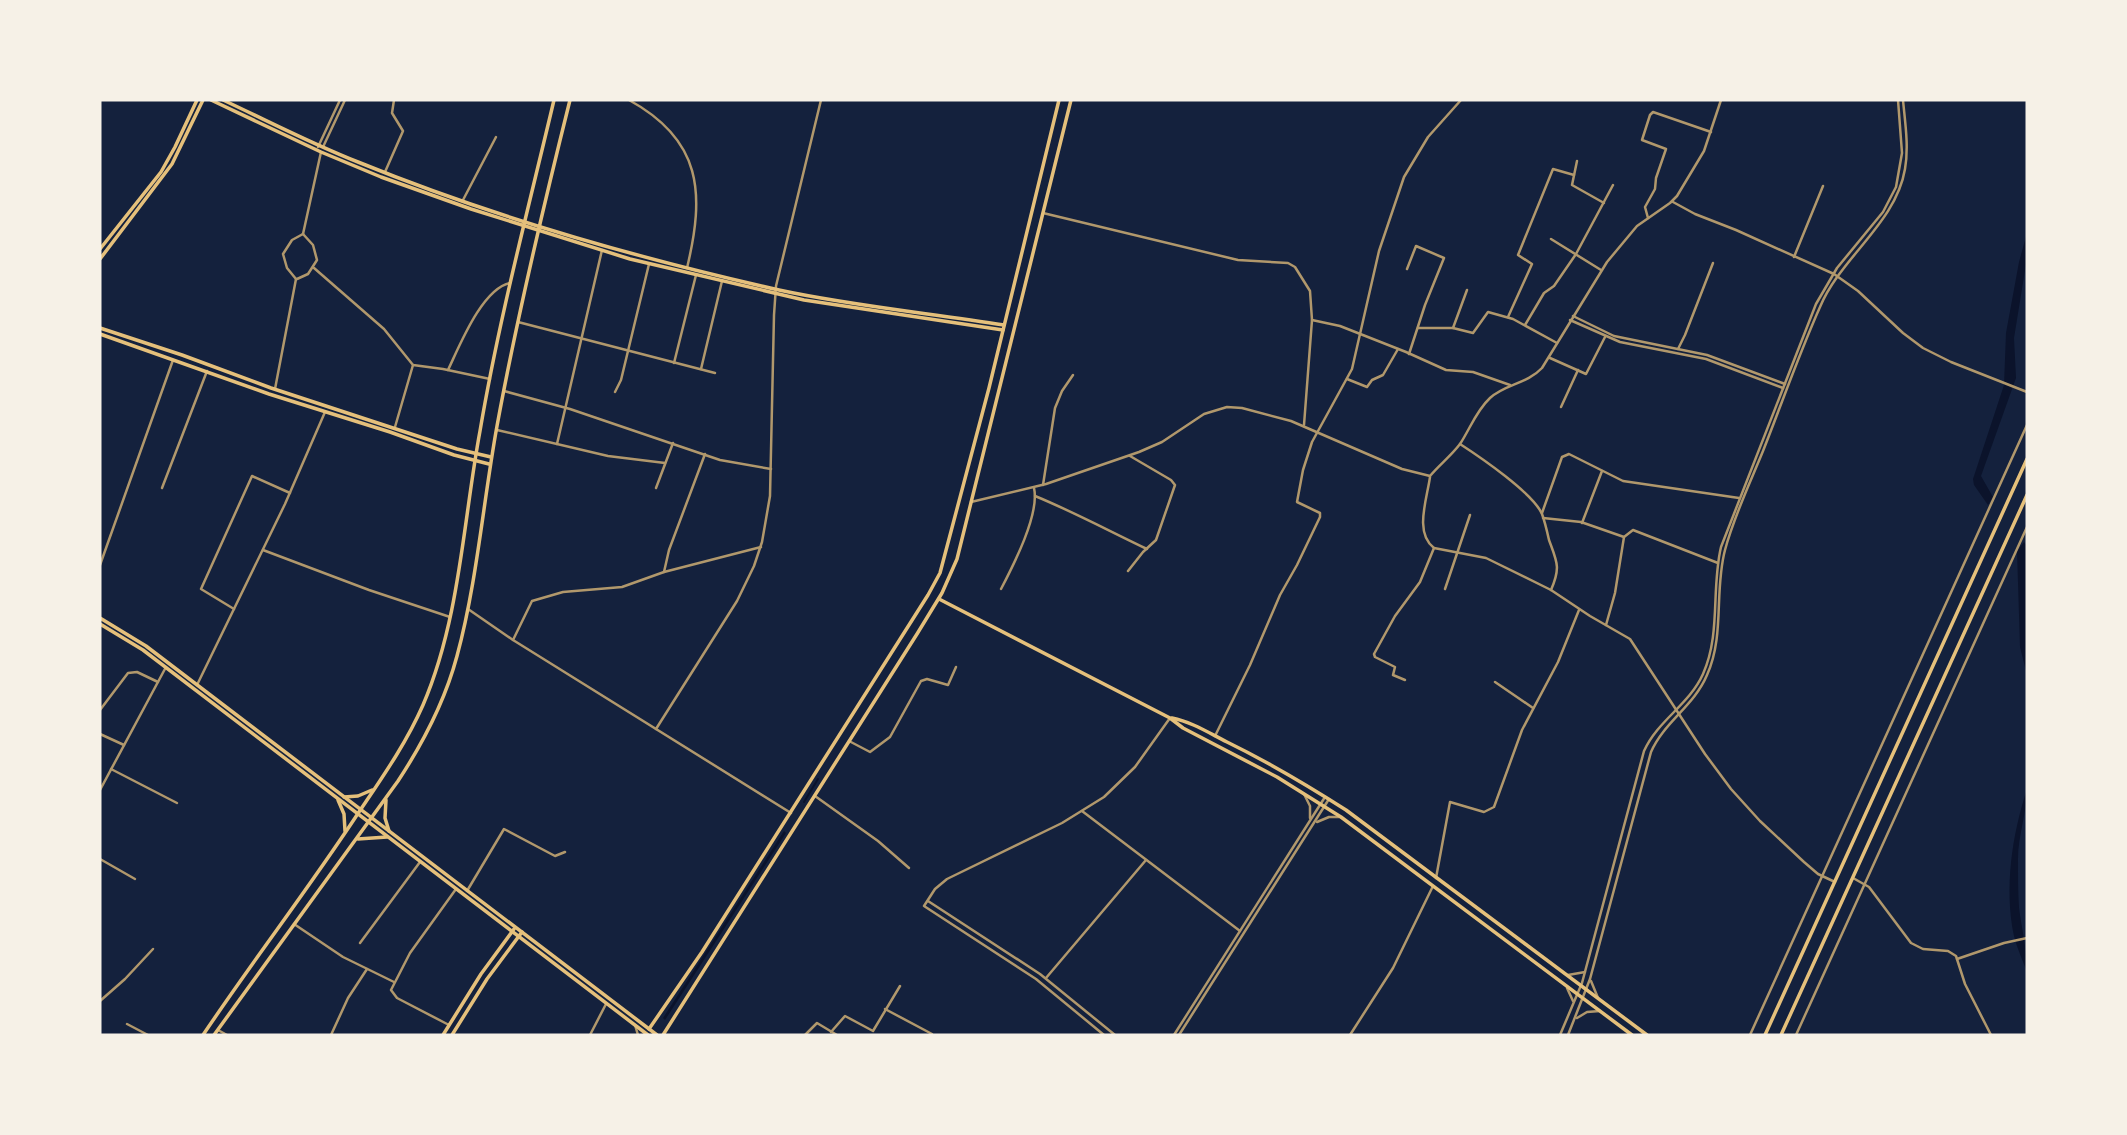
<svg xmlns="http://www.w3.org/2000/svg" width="2127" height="1135" font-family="'Open Sans',sans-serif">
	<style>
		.water { fill: #0b132b }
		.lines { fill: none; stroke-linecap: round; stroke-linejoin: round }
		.stream { stroke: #0b132b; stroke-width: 2 }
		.minor { stroke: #b1986c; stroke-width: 2.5 }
		.tertiary { stroke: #b1986c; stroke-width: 2.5 }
		.secondary { stroke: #e5c07b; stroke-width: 3.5 }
		.primary { stroke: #e5c07b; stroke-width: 3.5 }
		.trunk { stroke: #e5c07b; stroke-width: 3.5 }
	</style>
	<rect width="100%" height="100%" fill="#14213d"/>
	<g class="water">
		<path d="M 2027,233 L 2027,258 L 2014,338 L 2016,378 L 1981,476 L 1993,497 L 1988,505 L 1974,485 L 1973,479 L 2004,385 L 2006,333 L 2019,262 Z"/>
		<path d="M 2024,542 L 2027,546 L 2027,675 L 2020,647 L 2017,551 Z"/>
		<path d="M 2027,789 C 2027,813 2018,835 2018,859 C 2018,875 2018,892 2019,908 C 2022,930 2027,950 2027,972 C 2023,961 2017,948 2014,936 C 2004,888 2012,835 2027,789 Z"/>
		<path d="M 784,831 L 786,833 L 665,1020 L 663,1018 Z"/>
	</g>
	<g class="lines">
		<path class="stream" d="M 804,802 L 818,779"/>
		<g class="minor">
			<path d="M 629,100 C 702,140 705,193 687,268"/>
			<path d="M 1577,161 L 1572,185 L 1604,203"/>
			<path d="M 385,172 L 403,131 L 392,113 L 394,100"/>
			<path d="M 463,200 L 496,137"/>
			<path d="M 1673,202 L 1695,214 L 1736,230 L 1834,274 L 1858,291 L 1903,333 L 1923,348 L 1951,362 L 2027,392"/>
			<path d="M 1043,213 L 1238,260 L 1288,263 L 1295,267 L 1310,291 L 1312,320 L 1304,425"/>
			<path d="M 1648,218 L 1645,207 L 1655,189 L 1656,178 L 1666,149 L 1642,140 L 1650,115 L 1653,112 L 1711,132"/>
			<path d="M 303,234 L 321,152"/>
			<path d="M 1551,239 L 1601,270"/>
			<path d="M 1794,257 L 1823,186"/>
			<path d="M 314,268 L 384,329 L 413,365 L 443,369 L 490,379"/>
			<path d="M 1407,269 L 1416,246 L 1444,258 L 1425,305 L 1409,354"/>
			<path d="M 296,279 L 287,268 L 283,254 L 292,240 L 303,234"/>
			<path d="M 297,279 L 308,274 L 317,260 L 313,245 L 303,234"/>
			<path d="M 1573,316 L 1614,336 L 1707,355 L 1785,384"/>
			<path d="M 1508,317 L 1532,264 L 1518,255 L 1553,169 L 1574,175"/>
			<path d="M 1312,320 L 1340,326 L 1406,352 L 1446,370 L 1473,372 L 1510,385"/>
			<path d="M 1570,320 L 1620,342 L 1706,359 L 1783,388"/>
			<path d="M 518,322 L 715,373"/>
			<path d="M 1525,325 L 1544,293 L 1554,286 L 1576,254 L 1613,185"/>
			<path d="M 1418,328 L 1453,328 L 1473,333 L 1488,312 L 1513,319 L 1557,343"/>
			<path d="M 1453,328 L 1467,290"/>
			<path d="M 1678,349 L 1685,335 L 1713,263"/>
			<path d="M 1550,358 L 1586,374 L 1605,337"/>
			<path d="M 674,363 L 696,275"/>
			<path d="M 701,369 L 722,281"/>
			<path d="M 448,370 C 460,345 482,289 510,283"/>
			<path d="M 1347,379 L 1367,387 L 1372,380 L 1383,375 L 1398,349"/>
			<path d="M 275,389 L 296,279"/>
			<path d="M 504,391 L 570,409 L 720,460 L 771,469"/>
			<path d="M 615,392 L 621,380 L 649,264"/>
			<path d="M 1561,407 L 1578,370"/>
			<path d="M 395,427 L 413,365"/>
			<path d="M 497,430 L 608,456 L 665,463"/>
			<path d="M 557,444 L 602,250"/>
			<path d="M 1460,444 C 1480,457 1533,493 1542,514 C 1545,522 1547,531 1549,540 C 1557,562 1561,567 1551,590"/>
			<path d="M 1430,477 C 1427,499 1414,533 1434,548 L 1486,558 L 1551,590 L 1590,616 L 1630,639 L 1705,754 L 1731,789 L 1760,821 L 1804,862 L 1818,874 L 1835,882"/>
			<path d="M 1043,485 L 1055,408 L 1062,391 L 1073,375"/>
			<path d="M 162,488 L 207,371"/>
			<path d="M 656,488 L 673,443"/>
			<path d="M 1035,496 C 1074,512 1109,531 1147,549"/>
			<path d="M 971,502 L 1046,484 L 1139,452 L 1162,442 L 1204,414 L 1227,407 L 1242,408 L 1291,421 L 1402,469 L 1430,476 C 1439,465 1451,456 1460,444 C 1470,429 1476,411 1490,398 C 1505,384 1527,384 1542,368 L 1607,262 L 1637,226 L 1670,203 L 1677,196 L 1704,151 L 1721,100"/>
			<path d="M 1542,513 L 1562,457 L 1569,454 L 1623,481 L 1739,498"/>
			<path d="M 1543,518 L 1581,522 L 1624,537"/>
			<path d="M 1582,523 L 1602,471"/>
			<path d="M 263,550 L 369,590 L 450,617"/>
			<path d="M 100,565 L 173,360"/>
			<path d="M 1128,571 L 1143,552 L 1156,540 L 1175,485 L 1171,480 L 1130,456"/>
			<path d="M 664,572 L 669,550 L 705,454"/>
			<path d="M 1001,589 C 1013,566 1040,514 1034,488"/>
			<path d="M 1445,589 L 1470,515"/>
			<path d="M 234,609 L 201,589 L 252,476 L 290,493"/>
			<path d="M 1606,625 L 1615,593 L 1624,537 L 1633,530 L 1718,563"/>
			<path d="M 513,640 L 532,601 L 563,592 L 622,587 L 664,572 L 761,547"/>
			<path d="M 1405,680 L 1393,675 L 1395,667 L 1375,657 L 1374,654 L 1395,616 L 1420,582 L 1434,548"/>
			<path d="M 1495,682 L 1533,708"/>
			<path d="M 197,685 L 285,504 L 325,412"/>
			<path d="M 100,710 L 128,673 L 137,672 L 158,682"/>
			<path d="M 100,734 L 124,745"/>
			<path d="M 849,741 L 870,752 L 890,737 L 921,681 L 927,679 L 948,685 L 956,667"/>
			<path d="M 111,769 L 177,803"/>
			<path d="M 100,790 L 166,667"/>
			<path d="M 815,796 L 878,841 L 909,868"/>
			<path d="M 1082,811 L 1240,931"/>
			<path d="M 100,859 L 135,879"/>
			<path d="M 1436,878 L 1450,802 L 1484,812 L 1494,807 L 1522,730 L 1558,662 L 1579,610"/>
			<path d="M 1853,878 L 1869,887 L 1911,943 L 1923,949 L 1948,951 L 1956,956 L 1965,984 L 1991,1035"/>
			<path d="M 467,891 L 504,829 L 555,856 L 565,852"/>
			<path d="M 294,924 L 343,957 L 394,982"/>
			<path d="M 360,943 L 420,862"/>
			<path d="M 1957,959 L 2004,943 L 2027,938"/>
			<path d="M 1046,978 L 1146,860"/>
			<path d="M 100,1001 L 125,979 L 153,949"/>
			<path d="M 885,1009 L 932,1034"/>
			<path d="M 127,1024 L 148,1035"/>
			<path d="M 449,1025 L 397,998 L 391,990 L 410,953 L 456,889"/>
			<path d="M 218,1030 L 227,1035"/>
			<path d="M 831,1032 L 845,1016 L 873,1031 L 900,986"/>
			<path d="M 331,1035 L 348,998 L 367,969"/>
			<path d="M 590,1035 L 606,1004"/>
			<path d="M 805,1035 L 817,1023 L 837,1035"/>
			<path d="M 1350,1035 L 1393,968 L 1433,886"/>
			<path d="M 1750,1035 L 2027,425"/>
			<path d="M 1796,1035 L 2027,527"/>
		</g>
		<g class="tertiary">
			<path d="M 318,147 L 340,100"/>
			<path d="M 323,147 L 345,100"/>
			<path d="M 468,609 L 513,640 L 791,813"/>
			<path d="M 656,729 L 737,601 L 754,566 L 762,542 L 770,496 L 774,315 L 776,286 L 821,100"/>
			<path d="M 1215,736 L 1250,665 L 1280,595 L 1297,565 L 1320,517 L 1320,513 L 1297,502 L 1303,470 L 1312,442 L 1352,369 L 1379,251 L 1404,177 L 1428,137 L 1461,100"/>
			<path d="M 1304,794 L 1310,806 L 1310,818"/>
			<path d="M 1317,822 L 1329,817 L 1341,817"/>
			<path d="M 928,901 L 1040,974 L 1115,1035"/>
			<path d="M 1568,975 L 1585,972"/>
			<path d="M 1591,981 L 1598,998"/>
			<path d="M 1567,988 L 1573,1001"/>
			<path d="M 1577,1018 L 1587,1012 L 1600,1011"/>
			<path d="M 635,1025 L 638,1035"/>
			<path d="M 1104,1035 L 1036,979 L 924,906 L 935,889 L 947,879 L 1062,823 L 1104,797 L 1135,767 L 1170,718"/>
			<path d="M 1174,1035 L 1325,797"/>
			<path d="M 1179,1035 L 1329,799"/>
			<path d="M 1560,1035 L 1582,983 L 1644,751 C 1658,720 1689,705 1703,674 C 1721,634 1711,589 1721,547 L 1816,304 L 1837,268 L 1883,212 L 1896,187 L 1902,153 L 1898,100"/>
			<path d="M 1568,1035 L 1590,979 L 1651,752 C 1664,722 1694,706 1707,675 C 1725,635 1714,591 1725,550 C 1734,516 1750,483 1763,451 C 1782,403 1799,354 1820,307 C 1841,257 1896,223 1905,169 C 1909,146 1905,122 1903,100"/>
		</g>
		<g class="secondary">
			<path d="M 211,100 L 321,152 L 381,177 L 471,209 L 630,259 L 804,300 L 1003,330"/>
			<path d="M 223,100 C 268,121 312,144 358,162 C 493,217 637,258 779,290 C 853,306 929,313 1004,325"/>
			<path d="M 100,249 L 161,172 L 175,147 L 197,100"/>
			<path d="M 100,259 L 172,164 L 203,100"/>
			<path d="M 100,328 L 182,355 L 271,388 L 457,449 L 491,457"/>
			<path d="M 100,334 L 269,394 L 390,432 L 454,455 L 489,464"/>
			<path d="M 939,599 L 1170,718 L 1183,728 L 1277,777 L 1341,817 L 1632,1035"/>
			<path d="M 1172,718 C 1192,722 1209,733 1227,742 C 1268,762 1307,785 1346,810 L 1647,1035"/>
			<path d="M 344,797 L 358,796 L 372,790"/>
			<path d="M 338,800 L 344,814 L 345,831"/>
			<path d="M 386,800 L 385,818 L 389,831"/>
			<path d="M 358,839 L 387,837"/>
			<path d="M 649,1029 L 702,952 L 928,595 L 940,573 L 989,388 L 1059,100"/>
			<path d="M 203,1035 C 252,962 306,892 355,818 C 379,782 405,746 423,705 C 460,619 463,522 480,431 C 499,319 528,210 554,100"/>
			<path d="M 214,1035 L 398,781 C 423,743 445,701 457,656 C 477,582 483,503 497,426 C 517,317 543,208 570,100"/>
			<path d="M 443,1035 L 481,974 L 514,929"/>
			<path d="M 452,1035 L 487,979 L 522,932"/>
			<path d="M 663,1035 L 917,634 L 942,593 L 957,559 L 1071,100"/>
		</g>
		<g class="primary">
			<path d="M 1765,1035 L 2027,459"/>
			<path d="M 1781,1035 L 2027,495"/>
		</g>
		<g class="trunk">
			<path d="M 100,618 L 146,646 L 657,1035"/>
			<path d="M 100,624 L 143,650 L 648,1035"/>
		</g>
	</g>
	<rect width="2127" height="1135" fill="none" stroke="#f6f1e7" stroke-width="203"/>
</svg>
